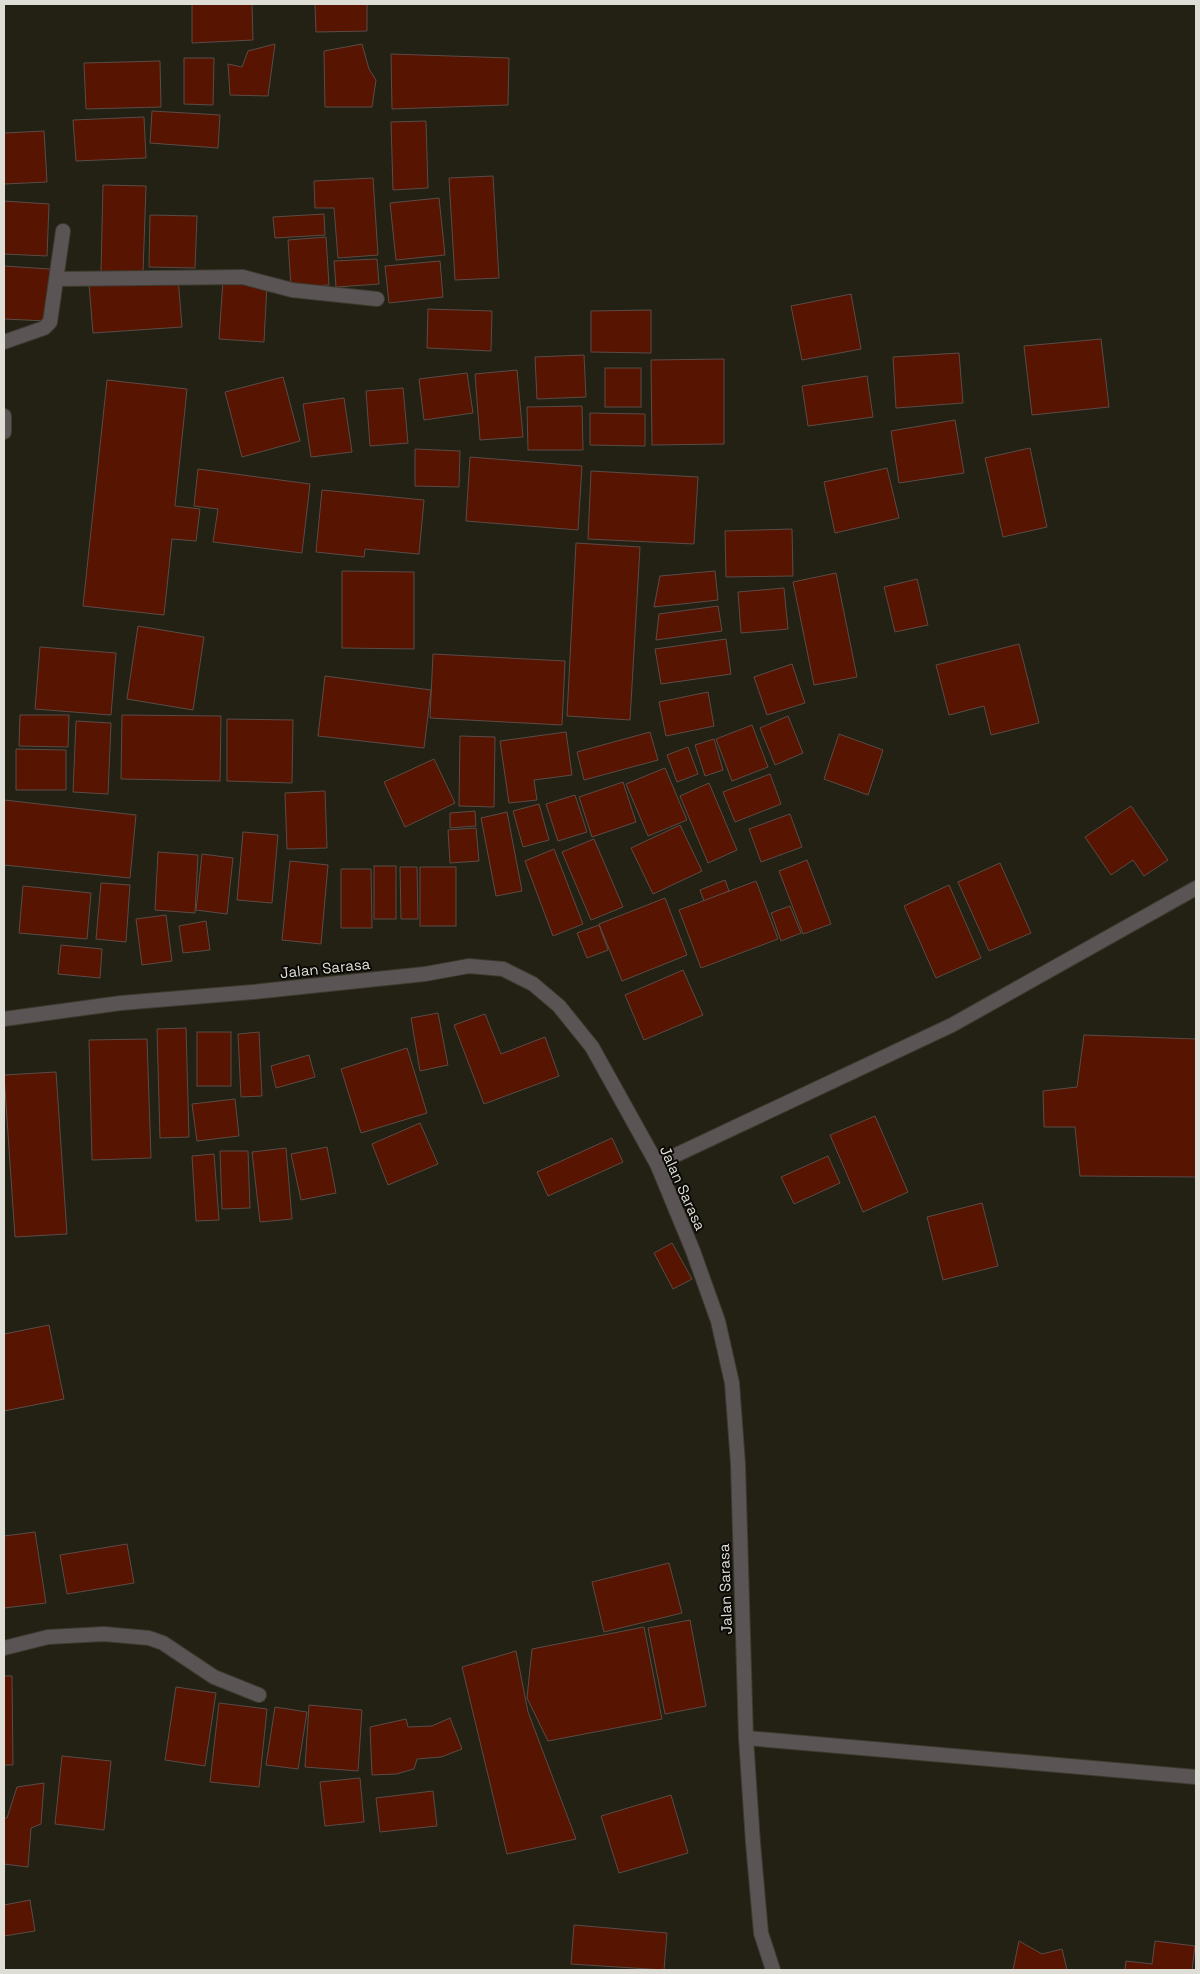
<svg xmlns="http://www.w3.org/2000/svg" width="1200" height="1974" font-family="'Space Grotesk',sans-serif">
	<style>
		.building { fill: #571400; stroke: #5a4b46 }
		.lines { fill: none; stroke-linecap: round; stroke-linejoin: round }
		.service-casing { stroke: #3d3b2f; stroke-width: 16 }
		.minor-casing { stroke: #3d3b2f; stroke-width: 16 }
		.tertiary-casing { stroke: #3d3b2f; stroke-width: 16 }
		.service { stroke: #5b5455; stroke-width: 14 }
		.minor { stroke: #5b5455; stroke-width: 14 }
		.tertiary { stroke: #5b5455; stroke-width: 14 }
		.labels { text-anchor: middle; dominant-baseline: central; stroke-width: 4; stroke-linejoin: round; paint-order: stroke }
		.street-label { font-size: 15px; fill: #dfded6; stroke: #0b0a06 }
	</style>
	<rect width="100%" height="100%" fill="#232114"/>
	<g class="building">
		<path d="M 192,4 L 252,4 L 253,40 L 192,43 Z"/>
		<path d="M 315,4 L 367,4 L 367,31 L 316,32 Z"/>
		<path d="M 275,44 L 268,96 L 230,95 L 228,64 L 242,67 L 248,51 Z"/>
		<path d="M 362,44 L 369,69 L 376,80 L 372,107 L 325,107 L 324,51 Z"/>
		<path d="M 391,54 L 509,58 L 508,105 L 392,109 Z"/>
		<path d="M 184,58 L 214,58 L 213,105 L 184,104 Z"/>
		<path d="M 160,61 L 161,107 L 86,109 L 84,63 Z"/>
		<path d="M 152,111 L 220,115 L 218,148 L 150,143 Z"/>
		<path d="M 144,117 L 146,158 L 76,161 L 73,120 Z"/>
		<path d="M 426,121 L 428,188 L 393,190 L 391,122 Z"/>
		<path d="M 44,131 L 47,182 L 4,184 L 4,133 Z"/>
		<path d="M 493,176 L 499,278 L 455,280 L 449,178 Z"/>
		<path d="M 373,178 L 378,255 L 338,258 L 334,208 L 315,208 L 314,181 Z"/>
		<path d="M 103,185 L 146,186 L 143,273 L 101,272 Z"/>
		<path d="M 439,198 L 445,255 L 396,260 L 390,203 Z"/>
		<path d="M 4,201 L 49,204 L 47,256 L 4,254 Z"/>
		<path d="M 324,214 L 325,235 L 275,238 L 273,217 Z"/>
		<path d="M 150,215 L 197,216 L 195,268 L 149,267 Z"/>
		<path d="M 326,237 L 329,285 L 291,287 L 288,240 Z"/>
		<path d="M 377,259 L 379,284 L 336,287 L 334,261 Z"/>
		<path d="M 440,261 L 443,297 L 389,303 L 385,266 Z"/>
		<path d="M 4,266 L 50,269 L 47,321 L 4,319 Z"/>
		<path d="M 178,278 L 182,327 L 93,333 L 89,284 Z"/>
		<path d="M 223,280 L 267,284 L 264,342 L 219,339 Z"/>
		<path d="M 851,294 L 861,349 L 802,360 L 791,306 Z"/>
		<path d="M 428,309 L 492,311 L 491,351 L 427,348 Z"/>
		<path d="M 651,310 L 651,353 L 591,352 L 591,311 Z"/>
		<path d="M 1101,339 L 1109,407 L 1032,415 L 1024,346 Z"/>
		<path d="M 959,353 L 963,403 L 896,408 L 893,357 Z"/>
		<path d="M 584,355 L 586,397 L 537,399 L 535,357 Z"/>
		<path d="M 724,359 L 724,444 L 652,445 L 651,360 Z"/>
		<rect x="605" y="368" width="36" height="39"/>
		<path d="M 517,370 L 523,437 L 480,440 L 475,374 Z"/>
		<path d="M 467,373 L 473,413 L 424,420 L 419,379 Z"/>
		<path d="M 867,376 L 873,417 L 808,426 L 802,386 Z"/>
		<path d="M 283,377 L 300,441 L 242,457 L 225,392 Z"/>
		<path d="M 107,380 L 187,389 L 175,506 L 200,509 L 196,541 L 172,539 L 164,615 L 83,606 Z"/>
		<path d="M 403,388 L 408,443 L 370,446 L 366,391 Z"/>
		<path d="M 344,398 L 352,452 L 311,457 L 303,404 Z"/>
		<path d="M 582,406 L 583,450 L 528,450 L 527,407 Z"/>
		<path d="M 590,413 L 645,414 L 645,446 L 590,445 Z"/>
		<path d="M 955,420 L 964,473 L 899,483 L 891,431 Z"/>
		<path d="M 1030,448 L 1047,527 L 1003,537 L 985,458 Z"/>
		<path d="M 415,449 L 460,451 L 459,487 L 415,486 Z"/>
		<path d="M 470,457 L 582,466 L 578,530 L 466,521 Z"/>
		<path d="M 887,468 L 899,518 L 835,533 L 824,482 Z"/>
		<path d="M 198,469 L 310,484 L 302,553 L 213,542 L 218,509 L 194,506 Z"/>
		<path d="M 591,471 L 698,477 L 694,544 L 588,539 Z"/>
		<path d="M 322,490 L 424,500 L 419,554 L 365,549 L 364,557 L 316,552 Z"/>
		<path d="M 792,529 L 793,576 L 726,577 L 725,531 Z"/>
		<path d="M 576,543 L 640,547 L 630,720 L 567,716 Z"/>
		<path d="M 342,571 L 414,572 L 414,649 L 342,648 Z"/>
		<path d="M 715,571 L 718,600 L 654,607 L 660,576 Z"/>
		<path d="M 836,573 L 857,677 L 814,685 L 793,582 Z"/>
		<path d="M 917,579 L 928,625 L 895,632 L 884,587 Z"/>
		<path d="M 784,588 L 788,629 L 741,633 L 738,592 Z"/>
		<path d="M 718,606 L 722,631 L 656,640 L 659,614 Z"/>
		<path d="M 138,626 L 204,637 L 193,710 L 127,699 Z"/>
		<path d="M 726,639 L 731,674 L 661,684 L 655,649 Z"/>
		<path d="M 1019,644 L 1039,723 L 991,735 L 984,706 L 949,715 L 936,665 Z"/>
		<path d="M 40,647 L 116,653 L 111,715 L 35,709 Z"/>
		<path d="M 433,654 L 565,661 L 562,725 L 430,718 Z"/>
		<path d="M 792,664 L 805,703 L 767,715 L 754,677 Z"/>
		<path d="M 325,676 L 431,690 L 424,748 L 318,736 Z"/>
		<path d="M 708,692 L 714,726 L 666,736 L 659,702 Z"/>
		<path d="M 20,715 L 69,715 L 68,747 L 19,746 Z"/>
		<path d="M 122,715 L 221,716 L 220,781 L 121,779 Z"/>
		<path d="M 788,716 L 803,753 L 775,765 L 760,728 Z"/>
		<path d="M 227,719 L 293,720 L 292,783 L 227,781 Z"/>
		<path d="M 76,721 L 111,723 L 108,794 L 73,792 Z"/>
		<path d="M 752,725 L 768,767 L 732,781 L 716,739 Z"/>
		<path d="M 566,732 L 572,775 L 534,780 L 537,800 L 509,803 L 500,741 Z"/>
		<path d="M 650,732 L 658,760 L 584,780 L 577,752 Z"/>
		<path d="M 839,734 L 883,750 L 868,795 L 824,779 Z"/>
		<path d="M 460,736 L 495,737 L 494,807 L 459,806 Z"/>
		<path d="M 714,739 L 723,770 L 705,776 L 695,745 Z"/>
		<path d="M 688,747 L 698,774 L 677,782 L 667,755 Z"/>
		<path d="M 16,749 L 66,750 L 66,790 L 16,790 Z"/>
		<path d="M 434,759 L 455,803 L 405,827 L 384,782 Z"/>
		<path d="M 665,768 L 687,820 L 648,836 L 626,784 Z"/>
		<path d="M 770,774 L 781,804 L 735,822 L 723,792 Z"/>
		<path d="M 623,782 L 636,822 L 592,837 L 579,797 Z"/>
		<path d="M 709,783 L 737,850 L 708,863 L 680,796 Z"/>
		<path d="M 325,791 L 327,848 L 287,849 L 285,793 Z"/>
		<path d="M 575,795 L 587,832 L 558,841 L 546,804 Z"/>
		<path d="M 4,800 L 136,815 L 130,878 L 4,865 Z"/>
		<path d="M 539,804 L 549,840 L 523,847 L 513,811 Z"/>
		<path d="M 1131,806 L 1168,860 L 1144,876 L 1133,860 L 1111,875 L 1085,837 Z"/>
		<path d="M 475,811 L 476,826 L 450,828 L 450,813 Z"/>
		<path d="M 507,812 L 522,891 L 496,896 L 481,818 Z"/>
		<path d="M 790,814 L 802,847 L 761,862 L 749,829 Z"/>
		<path d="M 680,825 L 702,871 L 653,894 L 631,848 Z"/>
		<path d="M 476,828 L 479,861 L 450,863 L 448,830 Z"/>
		<path d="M 243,832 L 278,835 L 272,903 L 237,900 Z"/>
		<path d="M 594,839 L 623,907 L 591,920 L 562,852 Z"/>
		<path d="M 554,849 L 583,924 L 553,936 L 525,861 Z"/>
		<path d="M 158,852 L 198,855 L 195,913 L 155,910 Z"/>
		<path d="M 202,854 L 233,858 L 227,914 L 196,910 Z"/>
		<path d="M 807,860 L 831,924 L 803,934 L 779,871 Z"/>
		<path d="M 290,861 L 328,865 L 321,944 L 282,940 Z"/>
		<path d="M 1000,863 L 1031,933 L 989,951 L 958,882 Z"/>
		<rect x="374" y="866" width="22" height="53"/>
		<path d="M 400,867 L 417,867 L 418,919 L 401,919 Z"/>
		<rect x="420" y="867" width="36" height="59"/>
		<path d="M 341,869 L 371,869 L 372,928 L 341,928 Z"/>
		<path d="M 725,880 L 729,891 L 704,901 L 700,890 Z"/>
		<path d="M 756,881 L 778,939 L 701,968 L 679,910 Z"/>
		<path d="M 101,883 L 130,885 L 126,942 L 96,939 Z"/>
		<path d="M 949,885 L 981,958 L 936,978 L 904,906 Z"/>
		<path d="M 23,886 L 91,893 L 87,939 L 19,933 Z"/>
		<path d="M 665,898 L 687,955 L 622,981 L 599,924 Z"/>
		<path d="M 790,906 L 801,933 L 781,941 L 771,913 Z"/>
		<path d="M 166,915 L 172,961 L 142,965 L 136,919 Z"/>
		<path d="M 206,921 L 210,950 L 183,953 L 179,926 Z"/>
		<path d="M 599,925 L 608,950 L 587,958 L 577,933 Z"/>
		<path d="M 61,945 L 102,949 L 100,978 L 58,974 Z"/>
		<path d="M 683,970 L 703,1015 L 644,1040 L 625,995 Z"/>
		<path d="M 438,1013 L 448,1065 L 420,1071 L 411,1018 Z"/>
		<path d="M 485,1014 L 501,1054 L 545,1037 L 559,1076 L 484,1104 L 454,1025 Z"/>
		<path d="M 186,1028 L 189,1137 L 160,1138 L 157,1029 Z"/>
		<rect x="197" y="1032" width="34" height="54"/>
		<path d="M 259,1032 L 262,1096 L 241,1097 L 238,1034 Z"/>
		<path d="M 1084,1035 L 1196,1039 L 1196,1177 L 1080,1176 L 1075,1127 L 1044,1127 L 1043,1091 L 1077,1087 Z"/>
		<path d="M 147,1039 L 151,1158 L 92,1160 L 89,1040 Z"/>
		<path d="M 407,1048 L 427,1113 L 361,1133 L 341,1069 Z"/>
		<path d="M 309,1055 L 315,1077 L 276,1088 L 271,1066 Z"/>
		<path d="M 56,1072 L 67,1234 L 15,1237 L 4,1075 Z"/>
		<path d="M 235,1099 L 239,1136 L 197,1141 L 192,1104 Z"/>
		<path d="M 875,1116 L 908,1192 L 863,1212 L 830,1135 Z"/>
		<path d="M 420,1123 L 438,1164 L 388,1185 L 372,1144 Z"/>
		<path d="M 612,1138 L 623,1162 L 548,1196 L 537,1172 Z"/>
		<path d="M 327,1147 L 336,1193 L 301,1200 L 291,1154 Z"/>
		<path d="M 286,1148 L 292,1219 L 260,1222 L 252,1152 Z"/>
		<path d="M 220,1151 L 248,1151 L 250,1208 L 222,1209 Z"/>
		<path d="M 214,1154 L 219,1220 L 196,1221 L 192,1156 Z"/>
		<path d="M 828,1156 L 840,1183 L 794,1204 L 781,1177 Z"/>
		<path d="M 982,1203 L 998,1266 L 943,1280 L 927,1217 Z"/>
		<path d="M 672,1243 L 692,1279 L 673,1289 L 654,1253 Z"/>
		<path d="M 49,1325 L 64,1399 L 4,1411 L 4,1334 Z"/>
		<path d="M 35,1532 L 46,1603 L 4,1608 L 4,1536 Z"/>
		<path d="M 127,1544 L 134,1583 L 67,1594 L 60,1555 Z"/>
		<path d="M 669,1563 L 682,1613 L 604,1632 L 592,1582 Z"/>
		<path d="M 690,1620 L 706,1706 L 665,1714 L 648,1628 Z"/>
		<path d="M 644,1627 L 662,1719 L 548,1741 L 527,1698 L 532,1649 Z"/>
		<path d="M 516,1651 L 528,1712 L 576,1839 L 507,1854 L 462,1667 Z"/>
		<path d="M 4,1676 L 12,1676 L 13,1765 L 4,1765 Z"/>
		<path d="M 176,1687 L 216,1693 L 205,1766 L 165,1760 Z"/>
		<path d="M 219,1703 L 267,1709 L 259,1787 L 210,1782 Z"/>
		<path d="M 309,1705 L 362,1710 L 358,1771 L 305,1767 Z"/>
		<path d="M 275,1707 L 307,1712 L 298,1769 L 266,1765 Z"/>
		<path d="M 450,1718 L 462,1749 L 441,1757 L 417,1759 L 414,1769 L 396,1774 L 372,1775 L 370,1727 L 406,1719 L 408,1727 L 432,1726 Z"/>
		<path d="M 62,1756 L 111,1761 L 104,1830 L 55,1824 Z"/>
		<path d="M 360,1778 L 364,1822 L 325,1826 L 320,1782 Z"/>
		<path d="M 44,1783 L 41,1824 L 31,1828 L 28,1867 L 4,1864 L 4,1818 L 7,1818 L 17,1787 Z"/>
		<path d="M 433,1791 L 437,1826 L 380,1832 L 376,1798 Z"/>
		<path d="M 671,1795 L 688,1853 L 619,1873 L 601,1816 Z"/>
		<path d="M 30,1900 L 35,1931 L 4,1936 L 4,1905 Z"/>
		<path d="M 574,1925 L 667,1933 L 664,1970 L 571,1964 Z"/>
		<path d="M 1019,1941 L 1042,1954 L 1062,1949 L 1067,1970 L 1013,1970 Z"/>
		<path d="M 1155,1941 L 1195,1946 L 1192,1970 L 1125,1970 L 1126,1961 L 1152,1964 Z"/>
	</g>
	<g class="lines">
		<defs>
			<path id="service" d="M 746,1738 L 1196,1777"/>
			<g id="minor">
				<path d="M 57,279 L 243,277 L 292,290 L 377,299"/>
				<path d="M 4,342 L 44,328 L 50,322 L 63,231"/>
				<path d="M 4,416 L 4,432"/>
				<path d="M 657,1164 L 952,1025 L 1196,888"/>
				<path d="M 4,1648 L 48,1637 L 104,1634 L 149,1638 L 163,1643 L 214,1677 L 259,1695"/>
			</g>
			<path id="tertiary" d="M 4,1019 L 121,1003 L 253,992 L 425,974 L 469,966 L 503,969 L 533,984 L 559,1006 L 592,1047 L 657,1164 L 693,1251 L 718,1321 L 732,1383 L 738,1464 L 746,1738 L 753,1843 L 761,1933 L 773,1970"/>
		</defs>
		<use href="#service" class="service-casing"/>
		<use href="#minor" class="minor-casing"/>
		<use href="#tertiary" class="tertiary-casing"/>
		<use href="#service" class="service"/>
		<use href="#minor" class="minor"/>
		<use href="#tertiary" class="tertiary"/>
	</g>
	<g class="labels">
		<g class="street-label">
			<text transform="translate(325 968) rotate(-6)">Jalan Sarasa</text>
			<text transform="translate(683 1188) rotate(66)">Jalan Sarasa</text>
			<text transform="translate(725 1589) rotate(-92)">Jalan Sarasa</text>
		</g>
	</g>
	<rect width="1200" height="1974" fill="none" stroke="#dfded6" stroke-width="10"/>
</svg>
